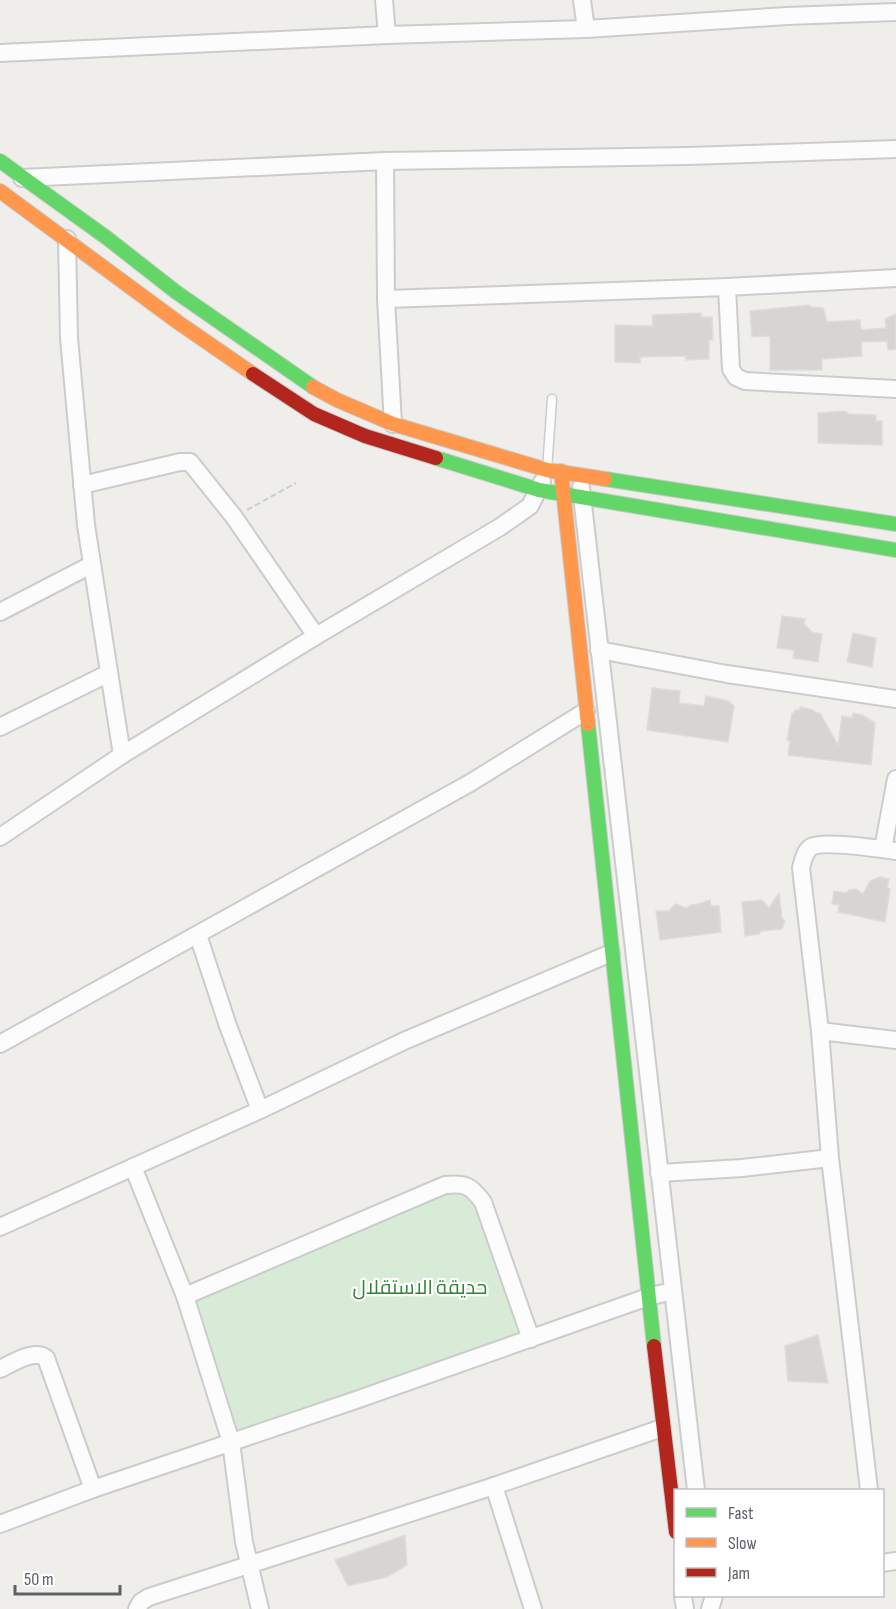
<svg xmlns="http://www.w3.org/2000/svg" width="896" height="1609" font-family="'Sofia Sans Condensed',Cairo,sans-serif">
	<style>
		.green { fill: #d8ebd6 }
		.building { fill: #d6d5d3; stroke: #deddd9; stroke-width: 1.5 }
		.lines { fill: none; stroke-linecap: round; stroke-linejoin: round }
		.lane-casing { stroke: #cbcccc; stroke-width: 11 }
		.street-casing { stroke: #cbcccc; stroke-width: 20 }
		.fast-casing { stroke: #cacacb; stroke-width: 16 }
		.slow-casing { stroke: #cacacb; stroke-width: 16 }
		.jam-casing { stroke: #cacacb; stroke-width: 16 }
		.path { stroke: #cacfcc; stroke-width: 2; stroke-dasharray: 6 3; stroke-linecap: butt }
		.lane { stroke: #fdfcfc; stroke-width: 8 }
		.street { stroke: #fdfcfc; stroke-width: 16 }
		.fast { stroke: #63d668; stroke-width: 14 }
		.slow { stroke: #ff974d; stroke-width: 14 }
		.jam { stroke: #b3261e; stroke-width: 14 }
		.labels { text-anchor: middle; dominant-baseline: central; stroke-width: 4.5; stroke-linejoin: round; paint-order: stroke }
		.park-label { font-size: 20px; fill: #348238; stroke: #fff }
	</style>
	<rect width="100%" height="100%" fill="#efeeea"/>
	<path class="green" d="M 445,1185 L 474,1190 L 531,1339 L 236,1441 L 185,1296 Z"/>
	<g class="building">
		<path d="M 809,305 L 811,307 L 823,308 L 827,322 L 860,320 L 861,330 L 886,328 L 885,319 L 896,314 L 896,349 L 888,350 L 887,341 L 861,342 L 862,356 L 822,359 L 822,370 L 770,370 L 770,336 L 752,337 L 750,311 Z"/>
		<path d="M 701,313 L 701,317 L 712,317 L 713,340 L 709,340 L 709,359 L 686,360 L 686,356 L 640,357 L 640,363 L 615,362 L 615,325 L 653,326 L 652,315 Z"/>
		<path d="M 845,411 L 849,414 L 876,415 L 876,421 L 882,421 L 882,445 L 818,443 L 818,413 Z"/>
		<path d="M 782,616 L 805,619 L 804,624 L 812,632 L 822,634 L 818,662 L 793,658 L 794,650 L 777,648 Z"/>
		<path d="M 853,633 L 876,638 L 872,667 L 847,662 Z"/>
		<path d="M 652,688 L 680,691 L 679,703 L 704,706 L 706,696 L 728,701 L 734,706 L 728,742 L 647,730 Z"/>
		<path d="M 800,707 L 813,710 L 816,713 L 820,713 L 838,745 L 842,716 L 852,718 L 853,713 L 862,715 L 875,723 L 871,765 L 788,755 L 790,741 L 787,740 L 792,713 L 794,713 L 795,710 L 800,710 Z"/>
		<path d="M 880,877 L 889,879 L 887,888 L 890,889 L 885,922 L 838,912 L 839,905 L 832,904 L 834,891 L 847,893 L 849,890 L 856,889 L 863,894 L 870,881 Z"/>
		<path d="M 779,893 L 782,918 L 785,921 L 782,929 L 761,931 L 759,934 L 745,936 L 742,902 L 762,900 L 769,908 Z"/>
		<path d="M 710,900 L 711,906 L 719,906 L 721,932 L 660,940 L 656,911 L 669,911 L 675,904 L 686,908 L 693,904 L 695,905 Z"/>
		<path d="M 818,1335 L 828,1383 L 788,1381 L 785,1346 Z"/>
		<path d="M 405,1535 L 407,1565 L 387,1577 L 348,1586 L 335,1560 Z"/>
	</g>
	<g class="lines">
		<defs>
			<path id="lane" d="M 547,470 L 552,399"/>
			<g id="street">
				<path d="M 384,0 L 387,35"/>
				<path d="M 582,0 L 586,29"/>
				<path d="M 0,53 L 387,35 L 586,29 L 787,16 L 896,12"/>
				<path d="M 385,161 L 386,299 L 393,424"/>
				<path d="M 22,178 L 385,161 L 688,156 L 896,149"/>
				<path d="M 67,239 L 69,338 L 86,525 L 122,755"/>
				<path d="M 727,287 L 731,369 L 736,377 L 745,381 L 896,389"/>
				<path d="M 386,299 L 727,287 L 896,278"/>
				<path d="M 82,485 L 180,462 L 190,462 L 234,517 L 316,636"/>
				<path d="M 581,487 L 696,1490"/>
				<path d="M 0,612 L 91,565"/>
				<path d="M 599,650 L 727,674 L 896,699"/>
				<path d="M 0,727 L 109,673"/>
				<path d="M 0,837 L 122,755 L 316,636 L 500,527 L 530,506 L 542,482"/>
				<path d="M 883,849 L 896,779"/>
				<path d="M 198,935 L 228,1026 L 260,1110"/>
				<path d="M 820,1031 L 896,1040"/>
				<path d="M 0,1044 L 470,783 L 586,711"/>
				<path d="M 133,1167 L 185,1296 L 231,1442 L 244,1542 L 260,1609"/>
				<path d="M 659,1173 L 742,1168 L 830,1158"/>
				<path d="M 0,1227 L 260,1110 L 404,1041 L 611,953"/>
				<path d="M 185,1296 L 445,1185 C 465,1183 470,1185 483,1202 L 531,1339"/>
				<path d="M 0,1369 C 13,1363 33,1349 46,1358 L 93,1489"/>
				<path d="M 494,1486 L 533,1609"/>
				<path d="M 869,1490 L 830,1158 L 820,1031 L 801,868 C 803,861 804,852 811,847 C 823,840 881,849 896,851"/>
				<path d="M 0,1524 L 93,1489 L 356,1400 L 648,1297 L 672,1291"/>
				<path d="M 882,1563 L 896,1561"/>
				<path d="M 683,1596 L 685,1609"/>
				<path d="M 137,1609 L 141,1602 L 149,1597 L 494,1486 L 662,1428"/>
				<path d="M 710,1609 L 714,1596"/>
			</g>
			<g id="fast">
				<path d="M 0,161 L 107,238 L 176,292 L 313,387"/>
				<path d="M 436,458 L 539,490 L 896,550"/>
				<path d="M 605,479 L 896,524"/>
				<path d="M 588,724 L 654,1346"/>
			</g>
			<g id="slow">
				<path d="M 0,191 L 179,323 L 253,374"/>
				<path d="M 313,387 L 337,400 L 393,424 L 547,470 L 605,479"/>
				<path d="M 561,471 L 588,724"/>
			</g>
			<g id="jam">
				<path d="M 253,374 L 314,414 L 365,436 L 436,458"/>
				<path d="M 654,1346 L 676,1532"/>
			</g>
		</defs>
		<use href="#lane" class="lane-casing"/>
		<use href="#street" class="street-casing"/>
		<use href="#fast" class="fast-casing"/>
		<use href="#slow" class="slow-casing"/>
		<use href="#jam" class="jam-casing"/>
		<path class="path" d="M 247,510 L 296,483"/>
		<use href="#lane" class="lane"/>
		<use href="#street" class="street"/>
		<use href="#fast" class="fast"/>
		<use href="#slow" class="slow"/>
		<use href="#jam" class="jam"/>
	</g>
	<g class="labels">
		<g class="park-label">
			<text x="420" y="1288">حديقة الاستقلال</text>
		</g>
	</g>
	<rect x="674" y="1489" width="210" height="108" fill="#ffffff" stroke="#bfc1c3" stroke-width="1.5"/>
	<rect x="686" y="1508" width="30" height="9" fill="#63d668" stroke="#bfc1c3" stroke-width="1.5"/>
	<text x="728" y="1519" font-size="18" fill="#5f6368">Fast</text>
	<rect x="686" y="1538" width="30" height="9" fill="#ff974d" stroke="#bfc1c3" stroke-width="1.5"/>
	<text x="728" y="1549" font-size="18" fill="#5f6368">Slow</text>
	<rect x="686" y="1568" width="30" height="9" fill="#b3261e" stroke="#bfc1c3" stroke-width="1.5"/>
	<text x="728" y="1579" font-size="18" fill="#5f6368">Jam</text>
	<path d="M15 1585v9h105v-9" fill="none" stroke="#5f6368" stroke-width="3"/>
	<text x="24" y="1585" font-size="18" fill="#5f6368" stroke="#ffffff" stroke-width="4.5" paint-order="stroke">50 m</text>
</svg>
